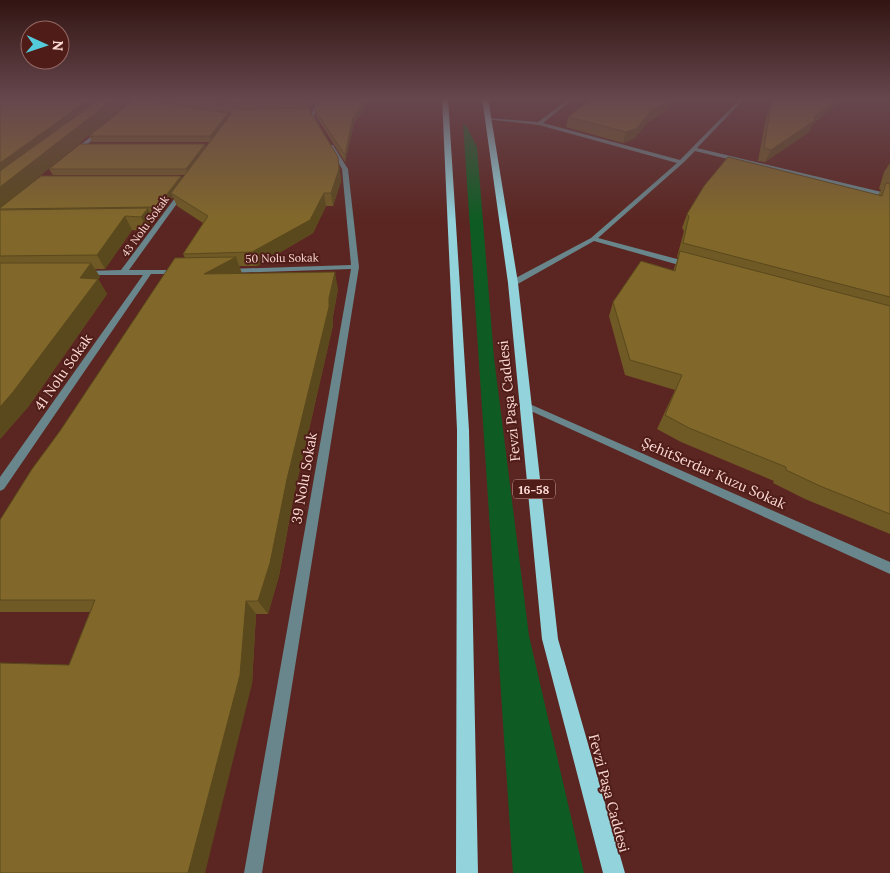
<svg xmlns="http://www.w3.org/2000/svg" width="890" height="873" font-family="Lora,serif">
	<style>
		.green { fill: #0e5c23 }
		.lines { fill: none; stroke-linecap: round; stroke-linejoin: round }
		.street { fill: #68868b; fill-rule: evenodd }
		.primary { fill: #92d3dc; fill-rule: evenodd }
		.wall { fill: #6f5924; fill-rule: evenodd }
		.shaded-wall { fill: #5a491d }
		.building { fill: #81682a; stroke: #5a491d }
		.labels { text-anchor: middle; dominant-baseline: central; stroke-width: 4; stroke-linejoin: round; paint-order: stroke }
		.far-street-label { font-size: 11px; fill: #fcdad5; stroke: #4f1c18 }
		.shield { fill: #4f1c18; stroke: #c8a19c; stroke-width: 1 }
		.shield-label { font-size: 12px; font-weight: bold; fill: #fcdad5 }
		.street-label { font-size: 14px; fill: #fcdad5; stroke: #4f1c18 }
	</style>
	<rect width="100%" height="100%" fill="#5b2621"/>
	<path class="green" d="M 463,123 L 467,127 L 477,147 L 494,358 L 529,636 L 584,873 L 513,873 Z"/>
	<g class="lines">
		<g class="street">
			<path d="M 115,98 L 123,98 L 147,103 L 145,104 Z"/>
			<path d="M 319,98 L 323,98 L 314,116 L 320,126 L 318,127 L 310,116 Z"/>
			<path d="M 570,98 L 574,98 L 543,123 L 680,160 L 741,98 L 745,98 L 697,148 L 890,194 L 890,198 L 695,151 L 683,163 L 598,238 L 692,263 L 692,267 L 686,267 L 594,241 L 516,285 L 510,285 L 510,281 L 591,238 L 677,163 L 539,125 L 486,119 L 488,118 L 538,122 Z"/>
			<path d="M 99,130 L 103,131 L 77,153 L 73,153 L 73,151 Z"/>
			<path d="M 329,145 L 333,145 L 348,169 L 359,267 L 262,873 L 244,873 L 351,269 L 228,273 L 224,271 L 228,269 L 351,265 L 342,169 Z"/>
			<path d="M 181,190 L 186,191 L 129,270 L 179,270 L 183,272 L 179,274 L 151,274 L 4,489 L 0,491 L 0,477 L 143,275 L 86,275 L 82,273 L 86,271 L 121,270 Z"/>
			<path d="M 525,402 L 890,562 L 890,574 L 522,407 L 520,405 L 522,403 Z"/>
		</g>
		<g class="primary">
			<path d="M 442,98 L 448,98 L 469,430 L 478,873 L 456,873 L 457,430 Z"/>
			<path d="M 482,98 L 488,98 L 518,283 L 558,639 L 625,873 L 603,873 L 542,639 L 508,283 Z"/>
		</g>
	</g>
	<g class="wall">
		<path d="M 0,98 L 314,98 L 315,102 L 310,111 L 338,157 L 341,181 L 333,206 L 326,206 L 313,233 L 257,266 L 239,266 L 242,273 L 338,289 L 333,316 L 333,325 L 294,495 L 279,576 L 268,614 L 256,614 L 252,684 L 69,665 L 90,612 L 0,612 L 0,520 L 60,431 L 185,258 L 183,254 L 203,223 L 177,206 L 173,197 L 160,214 L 151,214 L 154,222 L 148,231 L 132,230 L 105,269 L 95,269 L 100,277 L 98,279 L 107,294 L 28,407 L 0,439 ZM 125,98 L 231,113 L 229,116 L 228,113 L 89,136 L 92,142 L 209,142 L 206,147 L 205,144 L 49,169 L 53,175 L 185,175 L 182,179 L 181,176 L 15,196 L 128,103 Z"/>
		<path d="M 321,98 L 368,98 L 369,103 L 354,123 L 345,162 L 316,116 L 315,110 Z"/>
		<path d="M 777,98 L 843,98 L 812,125 L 809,132 L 765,162 L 758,161 L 766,117 L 771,105 Z"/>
		<path d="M 664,112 L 647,123 L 634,139 L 623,143 L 566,127 L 568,117 Z"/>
		<path d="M 890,163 L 890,534 L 805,499 L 773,483 L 774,481 L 681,442 L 657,429 L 675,390 L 625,375 L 609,316 L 613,302 L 673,271 L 678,258 L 677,257 L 684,231 L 682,228 L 687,214 L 878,195 L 881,190 L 879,189 L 884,172 Z"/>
	</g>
	<g class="shaded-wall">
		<path d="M 91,98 L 112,98 L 0,183 L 0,163 Z"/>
		<path d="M 115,98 L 125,98 L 128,103 L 0,209 L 0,187 Z"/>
		<path d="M 309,98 L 314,98 L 315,102 L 309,113 L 307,101 Z"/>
		<path d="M 368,98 L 369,103 L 354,123 L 345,162 L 345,155 L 353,117 Z"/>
		<path d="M 671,98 L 679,98 L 664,112 L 647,123 L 634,139 L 623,143 L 626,132 L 650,112 Z"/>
		<path d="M 837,98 L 843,98 L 812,125 L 809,132 L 765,162 L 771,150 L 814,117 Z"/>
		<path d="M 228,113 L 230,119 L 212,142 L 210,136 Z"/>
		<path d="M 205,144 L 207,150 L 188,175 L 186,169 Z"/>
		<path d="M 338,157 L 341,181 L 333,206 L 331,193 Z"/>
		<path d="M 181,176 L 183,183 L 171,193 L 173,197 L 160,214 L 157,207 Z"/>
		<path d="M 324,193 L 326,206 L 313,233 L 257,266 L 252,252 Z"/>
		<path d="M 148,208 L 154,222 L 148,231 L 141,217 Z"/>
		<path d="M 125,216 L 132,230 L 105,269 L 97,255 Z"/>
		<path d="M 236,257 L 242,274 L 204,274 Z"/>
		<path d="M 91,263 L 100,277 L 98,279 L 107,294 L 28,407 L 0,439 L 0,407 L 80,278 Z"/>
		<path d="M 335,272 L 338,289 L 333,316 L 333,325 L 294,495 L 279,576 L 268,614 L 258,601 Z"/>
		<path d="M 246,601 L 256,614 L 252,684 L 205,873 L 188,873 Z"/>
	</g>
	<g class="building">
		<path d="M 0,98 L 91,98 L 0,163 Z"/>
		<path d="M 101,98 L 115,98 L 0,187 L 0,171 Z"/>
		<path d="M 201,98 L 309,98 L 307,101 L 233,102 Z"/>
		<path d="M 321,98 L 368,98 L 353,117 L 345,155 L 315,110 Z"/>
		<path d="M 592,98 L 671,98 L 667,101 L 650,112 L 637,128 L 626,132 L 568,117 Z"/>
		<path d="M 777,98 L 837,98 L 814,117 L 815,120 L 771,150 L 764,148 L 771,105 Z"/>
		<path d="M 135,99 L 228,113 L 210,136 L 89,136 Z"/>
		<path d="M 308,108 L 338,157 L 339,169 L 331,193 L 324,193 L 310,220 L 252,252 L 183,254 L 208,216 L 171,193 L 235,109 Z"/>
		<path d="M 80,144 L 205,144 L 186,169 L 49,169 Z"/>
		<path d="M 728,157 L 882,196 L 886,183 L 890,184 L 890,297 L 683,243 L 689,216 L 687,214 L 704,186 Z"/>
		<path d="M 41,176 L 181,176 L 157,207 L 0,209 L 0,208 Z"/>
		<path d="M 148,208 L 141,217 L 125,216 L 97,255 L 0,256 L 0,210 Z"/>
		<path d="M 680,251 L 890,306 L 890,514 L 820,486 L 786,470 L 786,467 L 689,428 L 665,415 L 682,375 L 630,360 L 613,302 L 641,261 L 675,271 Z"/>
		<path d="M 236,257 L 204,274 L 335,272 L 329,298 L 329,307 L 287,479 L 270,563 L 258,601 L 246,601 L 240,675 L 188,873 L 0,873 L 0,663 L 69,665 L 95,600 L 0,600 L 0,520 L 32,469 L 60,431 L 175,258 Z"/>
		<path d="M 0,263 L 91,263 L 80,278 L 98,279 L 13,392 L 0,407 Z"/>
	</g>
	<linearGradient id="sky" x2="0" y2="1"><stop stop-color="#321512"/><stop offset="0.45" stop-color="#66474e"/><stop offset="1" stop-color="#66474e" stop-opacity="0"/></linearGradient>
	<rect width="890" height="220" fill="url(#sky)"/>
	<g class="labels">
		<g class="far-street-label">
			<text transform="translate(145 226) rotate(-54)">43 Nolu Sokak</text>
			<text transform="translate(282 258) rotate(-1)">50 Nolu Sokak</text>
		</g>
		<rect class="shield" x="513" y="479.5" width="42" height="19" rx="4"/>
		<g class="shield-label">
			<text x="534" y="489">16-58</text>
		</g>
		<g class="street-label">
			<text transform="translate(63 372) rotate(-55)">41 Nolu Sokak</text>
			<text transform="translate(509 401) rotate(-96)">Fevzi Paşa Caddesi</text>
			<text transform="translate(714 473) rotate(24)">ŞehitSerdar Kuzu Sokak</text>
			<text transform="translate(304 478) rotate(-80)">39 Nolu Sokak</text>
			<text transform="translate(609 793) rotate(75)">Fevzi Paşa Caddesi</text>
		</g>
	</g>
	<g transform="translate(45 45) rotate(93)"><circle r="24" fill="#4f1c18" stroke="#946864"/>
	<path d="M0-4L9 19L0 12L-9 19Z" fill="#53cbdb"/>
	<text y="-8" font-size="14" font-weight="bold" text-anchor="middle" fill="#fcdad5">N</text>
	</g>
</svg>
